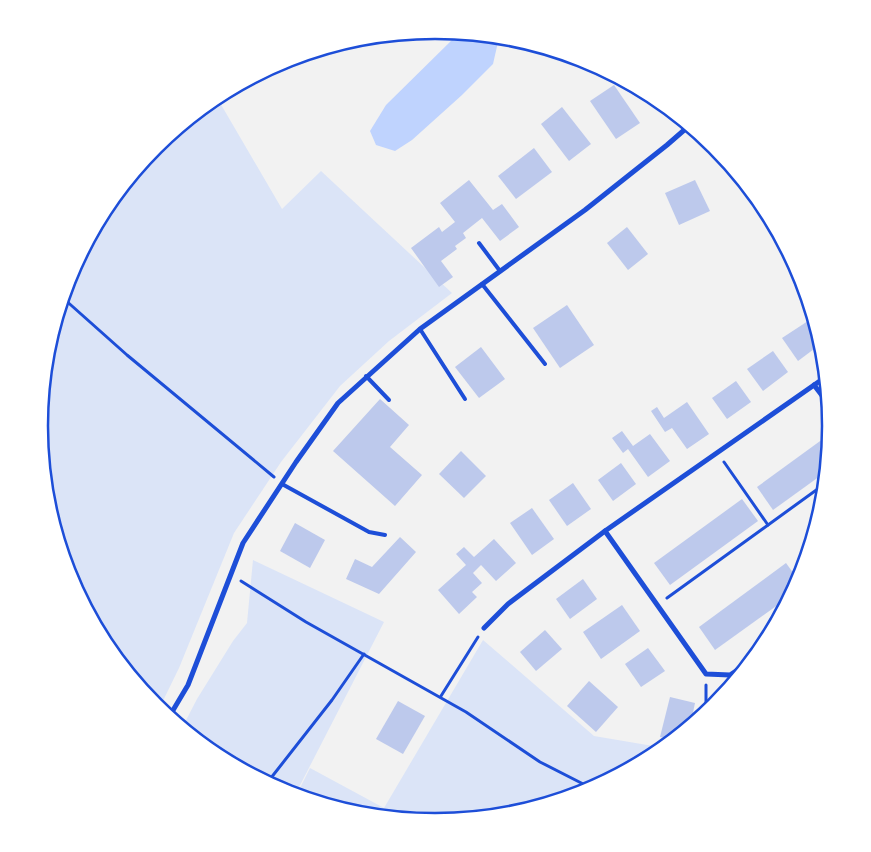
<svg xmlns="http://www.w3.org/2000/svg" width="871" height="852" font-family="Helvetica,sans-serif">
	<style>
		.green { fill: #dbe4f7 }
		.water { fill: #bfd3fe }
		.building { fill: #bdc9ec }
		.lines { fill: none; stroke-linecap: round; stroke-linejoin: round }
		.path { stroke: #1d4ed8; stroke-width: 3 }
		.service { stroke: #1d4ed8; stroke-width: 4 }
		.minor { stroke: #1d4ed8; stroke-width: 5 }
		.rim { fill: none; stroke: #1d4ed8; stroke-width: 2.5 }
	</style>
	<rect width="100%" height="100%" fill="#f2f2f2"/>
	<g class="green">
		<path d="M 216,96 L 282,209 L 321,171 L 452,293 L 389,341 L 340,386 L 281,462 L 234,533 L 179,668 L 159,709 L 106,646 L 70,577 L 47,503 L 40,426 L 47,348 L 70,274 L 106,206 L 156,146 Z"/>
		<path d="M 253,560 L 384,622 L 295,795 L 284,792 L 215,755 L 182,728 L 197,699 L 233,641 L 247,623 Z"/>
		<path d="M 483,640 L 594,736 L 665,748 L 655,755 L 587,792 L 512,814 L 435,822 L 358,814 L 296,796 L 310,768 L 384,808 Z"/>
	</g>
	<path class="water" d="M 467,33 L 487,35 L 498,42 L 493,64 L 462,95 L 412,140 L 395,151 L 376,145 L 370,131 L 386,105 L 454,38 Z"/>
	<g class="building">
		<path d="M 614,85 L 640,123 L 616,139 L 590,101 Z"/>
		<path d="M 647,92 L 656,97 L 665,104 L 658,108 Z"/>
		<path d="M 562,107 L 591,144 L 569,161 L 541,124 Z"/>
		<path d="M 534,148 L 552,172 L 516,199 L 498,176 Z"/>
		<path d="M 469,180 L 493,210 L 502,204 L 519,227 L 500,241 L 482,218 L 463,233 L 466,238 L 455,246 L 457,249 L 441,261 L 453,277 L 439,287 L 411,248 L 439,227 L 442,232 L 455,222 L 440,203 Z"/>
		<path d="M 695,180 L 710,211 L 679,225 L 665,193 Z"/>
		<path d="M 627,227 L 648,254 L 628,270 L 607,243 Z"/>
		<path d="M 567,305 L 594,345 L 560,368 L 533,328 Z"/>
		<path d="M 808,321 L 822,343 L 798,361 L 782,338 Z"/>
		<path d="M 481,347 L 505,379 L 479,398 L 455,367 Z"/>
		<path d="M 773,351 L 788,372 L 763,391 L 747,369 Z"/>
		<path d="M 736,381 L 751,402 L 727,419 L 712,398 Z"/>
		<path d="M 380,399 L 409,425 L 390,447 L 422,475 L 395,506 L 333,451 Z"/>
		<path d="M 687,402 L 709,434 L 687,449 L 672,428 L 665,432 L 651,411 L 657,407 L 664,418 Z"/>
		<path d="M 622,431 L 633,446 L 650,434 L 670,461 L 648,477 L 628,449 L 623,453 L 612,438 Z"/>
		<path d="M 827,436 L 830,441 L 827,471 L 773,510 L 757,487 Z"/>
		<path d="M 461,451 L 486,476 L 464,498 L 439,474 Z"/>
		<path d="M 621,463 L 636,484 L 613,501 L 598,480 Z"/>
		<path d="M 573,483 L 591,509 L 567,526 L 549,500 Z"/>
		<path d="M 742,499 L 758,521 L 670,585 L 654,563 Z"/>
		<path d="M 532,508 L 554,539 L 532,555 L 510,523 Z"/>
		<path d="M 295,523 L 325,540 L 310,568 L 280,551 Z"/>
		<path d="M 400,537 L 416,552 L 379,594 L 346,579 L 355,559 L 372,567 Z"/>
		<path d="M 494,539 L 516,563 L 496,581 L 481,565 L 473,573 L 482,583 L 472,592 L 477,597 L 459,614 L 438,590 L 466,565 L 456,554 L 464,547 L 474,557 Z"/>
		<path d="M 811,547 L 810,550 L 807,558 L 803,553 Z"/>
		<path d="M 786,563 L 799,581 L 793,594 L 715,650 L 699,627 Z"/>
		<path d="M 583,579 L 597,599 L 570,619 L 556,599 Z"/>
		<path d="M 622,605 L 640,631 L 601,659 L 583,632 Z"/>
		<path d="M 545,630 L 562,649 L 536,671 L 520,652 Z"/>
		<path d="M 648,648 L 665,671 L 641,687 L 625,664 Z"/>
		<path d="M 589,681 L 618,707 L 596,732 L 567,706 Z"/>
		<path d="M 670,697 L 695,703 L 690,727 L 674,740 L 660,737 Z"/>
		<path d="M 398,701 L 425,716 L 403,754 L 376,739 Z"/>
	</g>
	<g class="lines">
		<g class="path">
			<path d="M 63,298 L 127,355 L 274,477"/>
			<path d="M 724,462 L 768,525"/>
			<path d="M 241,581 L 306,622 L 466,712 L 540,762 L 593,789"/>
			<path d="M 667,598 L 826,483"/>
			<path d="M 441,696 L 478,637"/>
			<path d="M 706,714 L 706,685"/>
			<path d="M 267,783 L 332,700 L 364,654"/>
		</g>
		<g class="service">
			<path d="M 479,243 L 500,271"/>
			<path d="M 482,284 L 545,364"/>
			<path d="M 420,329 L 465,399"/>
			<path d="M 366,376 L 389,400"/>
			<path d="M 282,484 L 369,532 L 385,535"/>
		</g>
		<g class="minor">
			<path d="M 814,385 L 830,406"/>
			<path d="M 484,628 L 508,604 L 605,531"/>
			<path d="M 754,659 L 730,675 L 706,674 L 605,531 L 827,376"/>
			<path d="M 169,717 L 188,685 L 243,543 L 296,462 L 338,403 L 420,329 L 585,210 L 667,145 L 690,125"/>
		</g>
	</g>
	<path d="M0 0H871V852H0ZM48 426a387 387 0 1 1 774 0a387 387 0 1 1-774 0Z" fill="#fff" fill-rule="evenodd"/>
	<path class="rim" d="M48 426a387 387 0 1 1 774 0a387 387 0 1 1-774 0Z"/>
</svg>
